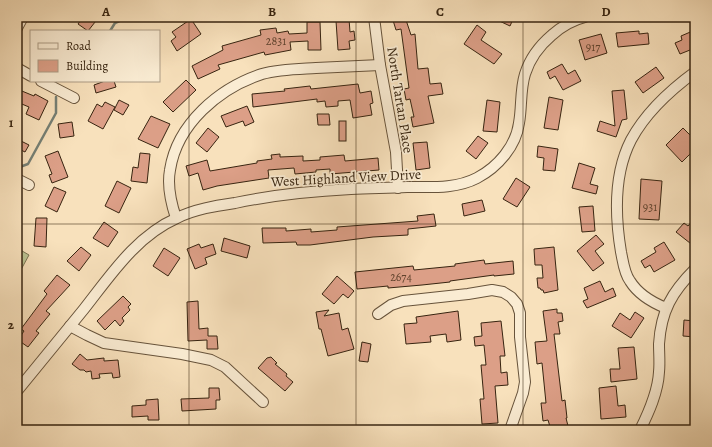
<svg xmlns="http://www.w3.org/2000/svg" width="712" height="447" font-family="Alegreya,serif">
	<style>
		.green { fill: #bbc392; stroke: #797451 }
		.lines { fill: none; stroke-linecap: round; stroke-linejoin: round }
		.stream { stroke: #757f74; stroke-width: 2.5 }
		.building { fill: #dc9f87; stroke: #372410 }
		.street-casing { stroke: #67533b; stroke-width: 12 }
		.street { stroke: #faecd3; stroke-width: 10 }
		.grid { fill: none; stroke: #372410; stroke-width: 1; stroke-opacity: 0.55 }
		.labels { text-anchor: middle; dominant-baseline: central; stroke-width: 3.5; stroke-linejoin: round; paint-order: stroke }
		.number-label { font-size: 12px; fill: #60432e }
		.street-label { font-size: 14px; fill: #372410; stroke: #faecd3 }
		.neatline { fill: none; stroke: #372410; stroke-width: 1.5 }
		.grid-label { font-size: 13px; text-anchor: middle; font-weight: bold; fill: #372410 }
	</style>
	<rect width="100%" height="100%" fill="#f8e1bc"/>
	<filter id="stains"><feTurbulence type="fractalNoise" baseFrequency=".005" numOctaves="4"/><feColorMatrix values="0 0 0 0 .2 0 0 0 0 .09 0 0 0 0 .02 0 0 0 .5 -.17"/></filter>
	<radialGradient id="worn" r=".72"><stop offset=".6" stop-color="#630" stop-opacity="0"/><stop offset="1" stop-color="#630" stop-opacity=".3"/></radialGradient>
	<path class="green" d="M 17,248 L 29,255 L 17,277 Z"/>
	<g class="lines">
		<g class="stream">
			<path d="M 110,31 L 115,23 L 128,17"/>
			<path d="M 56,82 L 56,81"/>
			<path d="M 17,168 L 28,164 L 56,113 L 56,97"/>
			<path d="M 17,207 L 17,209"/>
		</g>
	</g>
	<g class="building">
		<path d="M 83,17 L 99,17 L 88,31 L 78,24 Z"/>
		<path d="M 392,17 L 405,17 L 411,35 L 415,34 L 418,69 L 428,68 L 430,84 L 441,83 L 443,94 L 428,96 L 434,123 L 413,127 L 411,117 L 414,117 L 410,99 L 406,100 L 404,89 L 409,88 L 401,29 L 396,30 Z"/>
		<path d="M 491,17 L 514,17 L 510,26 Z"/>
		<path d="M 191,19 L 201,34 L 177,51 L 171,41 L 176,37 L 172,32 Z"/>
		<path d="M 349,19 L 350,32 L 354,31 L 355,40 L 349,41 L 350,49 L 338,50 L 336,21 Z"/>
		<path d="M 307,22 L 320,22 L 321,50 L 308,50 L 308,41 L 290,42 L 291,50 L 265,55 L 264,52 L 218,65 L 220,69 L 198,79 L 192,66 L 223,50 L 222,46 L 261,35 L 260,30 L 276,28 L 277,33 L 288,31 L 289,34 L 307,33 Z"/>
		<path d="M 477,25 L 486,32 L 481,40 L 502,54 L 494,64 L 464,44 Z"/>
		<path d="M 695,30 L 695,48 L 680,54 L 675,43 L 682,40 L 681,36 Z"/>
		<path d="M 639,31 L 639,34 L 648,33 L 649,44 L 618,47 L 616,33 Z"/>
		<path d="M 601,34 L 607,53 L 585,60 L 579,40 Z"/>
		<path d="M 562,64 L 568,74 L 575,70 L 581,81 L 563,90 L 555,76 L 550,79 L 547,72 Z"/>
		<path d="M 656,67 L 664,78 L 643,93 L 635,82 Z"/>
		<path d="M 186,80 L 196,90 L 173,112 L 163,102 Z"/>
		<path d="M 105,81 L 114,81 L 116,87 L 96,93 L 94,85 Z"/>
		<path d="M 358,84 L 360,93 L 371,91 L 373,103 L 370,104 L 372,115 L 353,118 L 350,100 L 338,101 L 338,106 L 326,107 L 325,101 L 317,102 L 317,99 L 253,107 L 252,94 L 285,91 L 284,89 L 310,86 L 311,89 Z"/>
		<path d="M 17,89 L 34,96 L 35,94 L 48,101 L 39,120 L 26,114 L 29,107 L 17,102 Z"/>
		<path d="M 624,90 L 627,119 L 622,120 L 616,137 L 597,131 L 600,121 L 615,126 L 612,91 Z"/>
		<path d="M 549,97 L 563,100 L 558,130 L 544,128 Z"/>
		<path d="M 119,100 L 129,105 L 123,115 L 114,110 Z"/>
		<path d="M 487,100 L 500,102 L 497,132 L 483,131 Z"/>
		<path d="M 105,102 L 115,107 L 103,129 L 88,121 L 97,104 L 102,107 Z"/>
		<path d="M 247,106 L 254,122 L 245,126 L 243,121 L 226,127 L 221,116 Z"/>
		<path d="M 317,114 L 329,114 L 330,125 L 318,125 Z"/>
		<path d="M 151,116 L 170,124 L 158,148 L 138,139 Z"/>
		<rect x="339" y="121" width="7" height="20"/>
		<path d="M 72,122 L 74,136 L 60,138 L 58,124 Z"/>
		<path d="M 208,128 L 219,137 L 207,152 L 196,143 Z"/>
		<path d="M 683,128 L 695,140 L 695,149 L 682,162 L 666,145 Z"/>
		<path d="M 478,136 L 488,143 L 476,159 L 466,151 Z"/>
		<path d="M 17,139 L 29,145 L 25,152 L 17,148 Z"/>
		<path d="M 427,142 L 430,168 L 416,170 L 413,143 Z"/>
		<path d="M 538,146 L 558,149 L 555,171 L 543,170 L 544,158 L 537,157 Z"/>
		<path d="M 58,151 L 68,177 L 52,183 L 49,175 L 52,174 L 45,156 Z"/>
		<path d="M 140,153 L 150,154 L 147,183 L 131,181 L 133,167 L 138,168 Z"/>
		<path d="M 280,154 L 280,157 L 303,156 L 303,161 L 320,160 L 320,157 L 344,155 L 345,161 L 378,158 L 379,170 L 330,174 L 330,169 L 316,170 L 316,172 L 295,174 L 294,168 L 268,170 L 269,178 L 217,186 L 203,190 L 198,173 L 189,176 L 186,166 L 207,160 L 210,171 L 257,163 L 257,161 L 272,159 L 271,155 Z"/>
		<path d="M 579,163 L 595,168 L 590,184 L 598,186 L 596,194 L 572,188 Z"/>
		<path d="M 516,178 L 530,187 L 517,207 L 503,199 Z"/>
		<path d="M 641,179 L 662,181 L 659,220 L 639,219 Z"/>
		<path d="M 117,181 L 131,188 L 119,213 L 105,206 Z"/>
		<path d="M 54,187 L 66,192 L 57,212 L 45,206 Z"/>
		<path d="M 482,200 L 485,211 L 464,216 L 462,204 Z"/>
		<path d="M 593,206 L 595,231 L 582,232 L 579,207 Z"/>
		<path d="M 434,214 L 436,226 L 408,229 L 408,235 L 373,237 L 310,245 L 297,245 L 296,242 L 263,243 L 262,228 L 286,228 L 286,231 L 311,229 L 311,232 L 337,230 L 337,227 L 418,221 L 417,216 Z"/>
		<path d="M 36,218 L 47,218 L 46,247 L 34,246 Z"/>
		<path d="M 695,218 L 695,247 L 676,232 L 684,223 L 688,226 Z"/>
		<path d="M 104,222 L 118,232 L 108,247 L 93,238 Z"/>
		<path d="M 596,235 L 604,244 L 595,251 L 604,263 L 593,271 L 577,251 Z"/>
		<path d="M 224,238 L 250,246 L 247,258 L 221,251 Z"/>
		<path d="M 664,242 L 675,260 L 654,272 L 650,265 L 645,268 L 641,261 L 656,252 L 654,248 Z"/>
		<path d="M 199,244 L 201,248 L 213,244 L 216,254 L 205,258 L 207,264 L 195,269 L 187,249 Z"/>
		<path d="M 81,247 L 91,255 L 79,271 L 67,261 Z"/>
		<path d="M 554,247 L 558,290 L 544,293 L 543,290 L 541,290 L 540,288 L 538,288 L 537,278 L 543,278 L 542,265 L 535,265 L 534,249 Z"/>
		<path d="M 164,248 L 180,258 L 168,276 L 153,266 Z"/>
		<path d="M 484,260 L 485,264 L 513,261 L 514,274 L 494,276 L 494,275 L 450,281 L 450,282 L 422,285 L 388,288 L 388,286 L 357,289 L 355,272 L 413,266 L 414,270 L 455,266 L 455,264 Z"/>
		<path d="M 57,275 L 70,285 L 46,311 L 50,314 L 36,331 L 39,333 L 28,347 L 18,340 L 24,331 L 21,329 L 47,294 L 44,291 Z"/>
		<path d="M 337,276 L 354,291 L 348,298 L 343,294 L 334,304 L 322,294 Z"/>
		<path d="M 600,281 L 605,292 L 613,288 L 616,296 L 587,308 L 583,301 L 588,299 L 584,288 Z"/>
		<path d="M 123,296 L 131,304 L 128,307 L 130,310 L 122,318 L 124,321 L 120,326 L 115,320 L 105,330 L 97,321 Z"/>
		<path d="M 198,301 L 199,329 L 208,328 L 208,336 L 217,336 L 218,349 L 207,349 L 207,340 L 188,341 L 187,302 Z"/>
		<path d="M 557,309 L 557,313 L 562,313 L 563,321 L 558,322 L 560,334 L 554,334 L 562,401 L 565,400 L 567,418 L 566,418 L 569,430 L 551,430 L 548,420 L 543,421 L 541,403 L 546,403 L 542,363 L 537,364 L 535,342 L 547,341 L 543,311 Z"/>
		<path d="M 329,310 L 324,316 L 339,313 L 342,330 L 348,328 L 354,349 L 328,356 L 321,329 L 319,329 L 316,312 Z"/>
		<path d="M 458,311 L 461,340 L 447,342 L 446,334 L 430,336 L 431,342 L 406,344 L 404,324 L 417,323 L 416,317 Z"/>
		<path d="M 635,312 L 644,318 L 631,338 L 612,326 L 620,313 L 630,320 Z"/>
		<path d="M 684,320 L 695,321 L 695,337 L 683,336 Z"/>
		<path d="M 501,321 L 505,356 L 500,356 L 501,373 L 507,372 L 508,385 L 495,386 L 498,423 L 482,424 L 480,399 L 484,399 L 481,365 L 486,365 L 484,345 L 475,346 L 474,337 L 482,336 L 481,323 Z"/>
		<path d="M 362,342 L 371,344 L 368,362 L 359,361 Z"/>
		<path d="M 634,347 L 637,379 L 611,382 L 610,369 L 620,369 L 618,348 Z"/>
		<path d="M 80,354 L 87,360 L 104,358 L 104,361 L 118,360 L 120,377 L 113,378 L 112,373 L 99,374 L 100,378 L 92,379 L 91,371 L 86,372 L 84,370 L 80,370 L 72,364 Z"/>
		<path d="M 271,357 L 277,363 L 275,364 L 287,374 L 286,376 L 293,382 L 285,391 L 258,368 L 267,358 Z"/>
		<path d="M 616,386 L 618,406 L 625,405 L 626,417 L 601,419 L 599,388 Z"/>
		<path d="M 209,388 L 219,388 L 220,400 L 216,400 L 216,409 L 182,411 L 181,399 L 209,398 Z"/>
		<path d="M 158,399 L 159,420 L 148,420 L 148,416 L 132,417 L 132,406 L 146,405 L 146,400 Z"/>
	</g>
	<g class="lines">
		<defs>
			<g id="street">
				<path d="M 374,17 L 380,65 L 396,152 L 398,188"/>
				<path d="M 17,28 L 23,17"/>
				<path d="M 17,68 L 31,76"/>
				<path d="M 41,81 L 74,98"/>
				<path d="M 17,179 L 29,185"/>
				<path d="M 176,218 C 171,203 167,186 170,170 C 177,124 219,88 262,74 C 279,69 298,69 316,68 C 337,67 359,66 380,65"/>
				<path d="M 666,308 C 651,302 638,294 630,281 C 624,273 623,261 621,252 C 615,216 614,173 631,140 C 646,112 669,91 695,72"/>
				<path d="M 378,314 L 391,305 L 403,301 L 468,294 L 492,290 L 503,292 L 511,297 L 517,304 L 520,313 L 520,337 L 525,382 L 523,393 L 510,430"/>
				<path d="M 70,326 L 87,335 L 104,343 L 182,354 L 211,360 L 225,367 L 263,402"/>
				<path d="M 17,391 C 39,364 61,337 84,309 C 110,276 136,236 177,218 C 195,209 215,206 235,203 C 273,195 311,191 351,189 C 369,188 388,188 407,187 C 431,187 456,189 477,178 C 498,167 516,146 519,123 C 522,107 520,90 525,74 C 530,58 539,46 552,35 C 561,27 573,20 585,17"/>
				<path d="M 640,430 C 649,412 658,392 659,372 C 660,363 659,353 659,344 C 661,311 672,292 695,269"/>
			</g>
		</defs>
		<use href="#street" class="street-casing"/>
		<use href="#street" class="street"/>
	</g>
	<path class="grid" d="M 189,17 L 189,430M 356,17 L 356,430M 523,17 L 523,430M 17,224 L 695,224"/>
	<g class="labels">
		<g class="number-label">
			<text x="276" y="41">2831</text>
			<text x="593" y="47">917</text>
			<text x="650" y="207">931</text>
			<text x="401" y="277">2674</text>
		</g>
		<g class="street-label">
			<text transform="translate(400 100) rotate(81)">North Tartan Place</text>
			<text transform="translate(346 178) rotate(-3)">West Highland View Drive</text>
		</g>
	</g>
	<rect width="712" height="447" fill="none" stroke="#f8e1bc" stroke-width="44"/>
	<rect x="30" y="30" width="130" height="52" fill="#faecd3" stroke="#ac9c85"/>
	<rect x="38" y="43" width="20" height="6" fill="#faecd3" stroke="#ac9c85"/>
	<text x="66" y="50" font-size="12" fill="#372410">Road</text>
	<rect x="38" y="60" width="20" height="12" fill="#dc9f87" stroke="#ac9c85"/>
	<text x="66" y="70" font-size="12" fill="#372410">Building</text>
	<rect x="22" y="22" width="668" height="403" class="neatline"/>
	<g class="grid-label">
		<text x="106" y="16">A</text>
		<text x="272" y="16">B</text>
		<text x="440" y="16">C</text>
		<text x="606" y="16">D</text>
		<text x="11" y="127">1</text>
		<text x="11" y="329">2</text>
	</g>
	<rect width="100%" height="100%" filter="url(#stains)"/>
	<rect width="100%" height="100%" fill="url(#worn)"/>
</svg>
